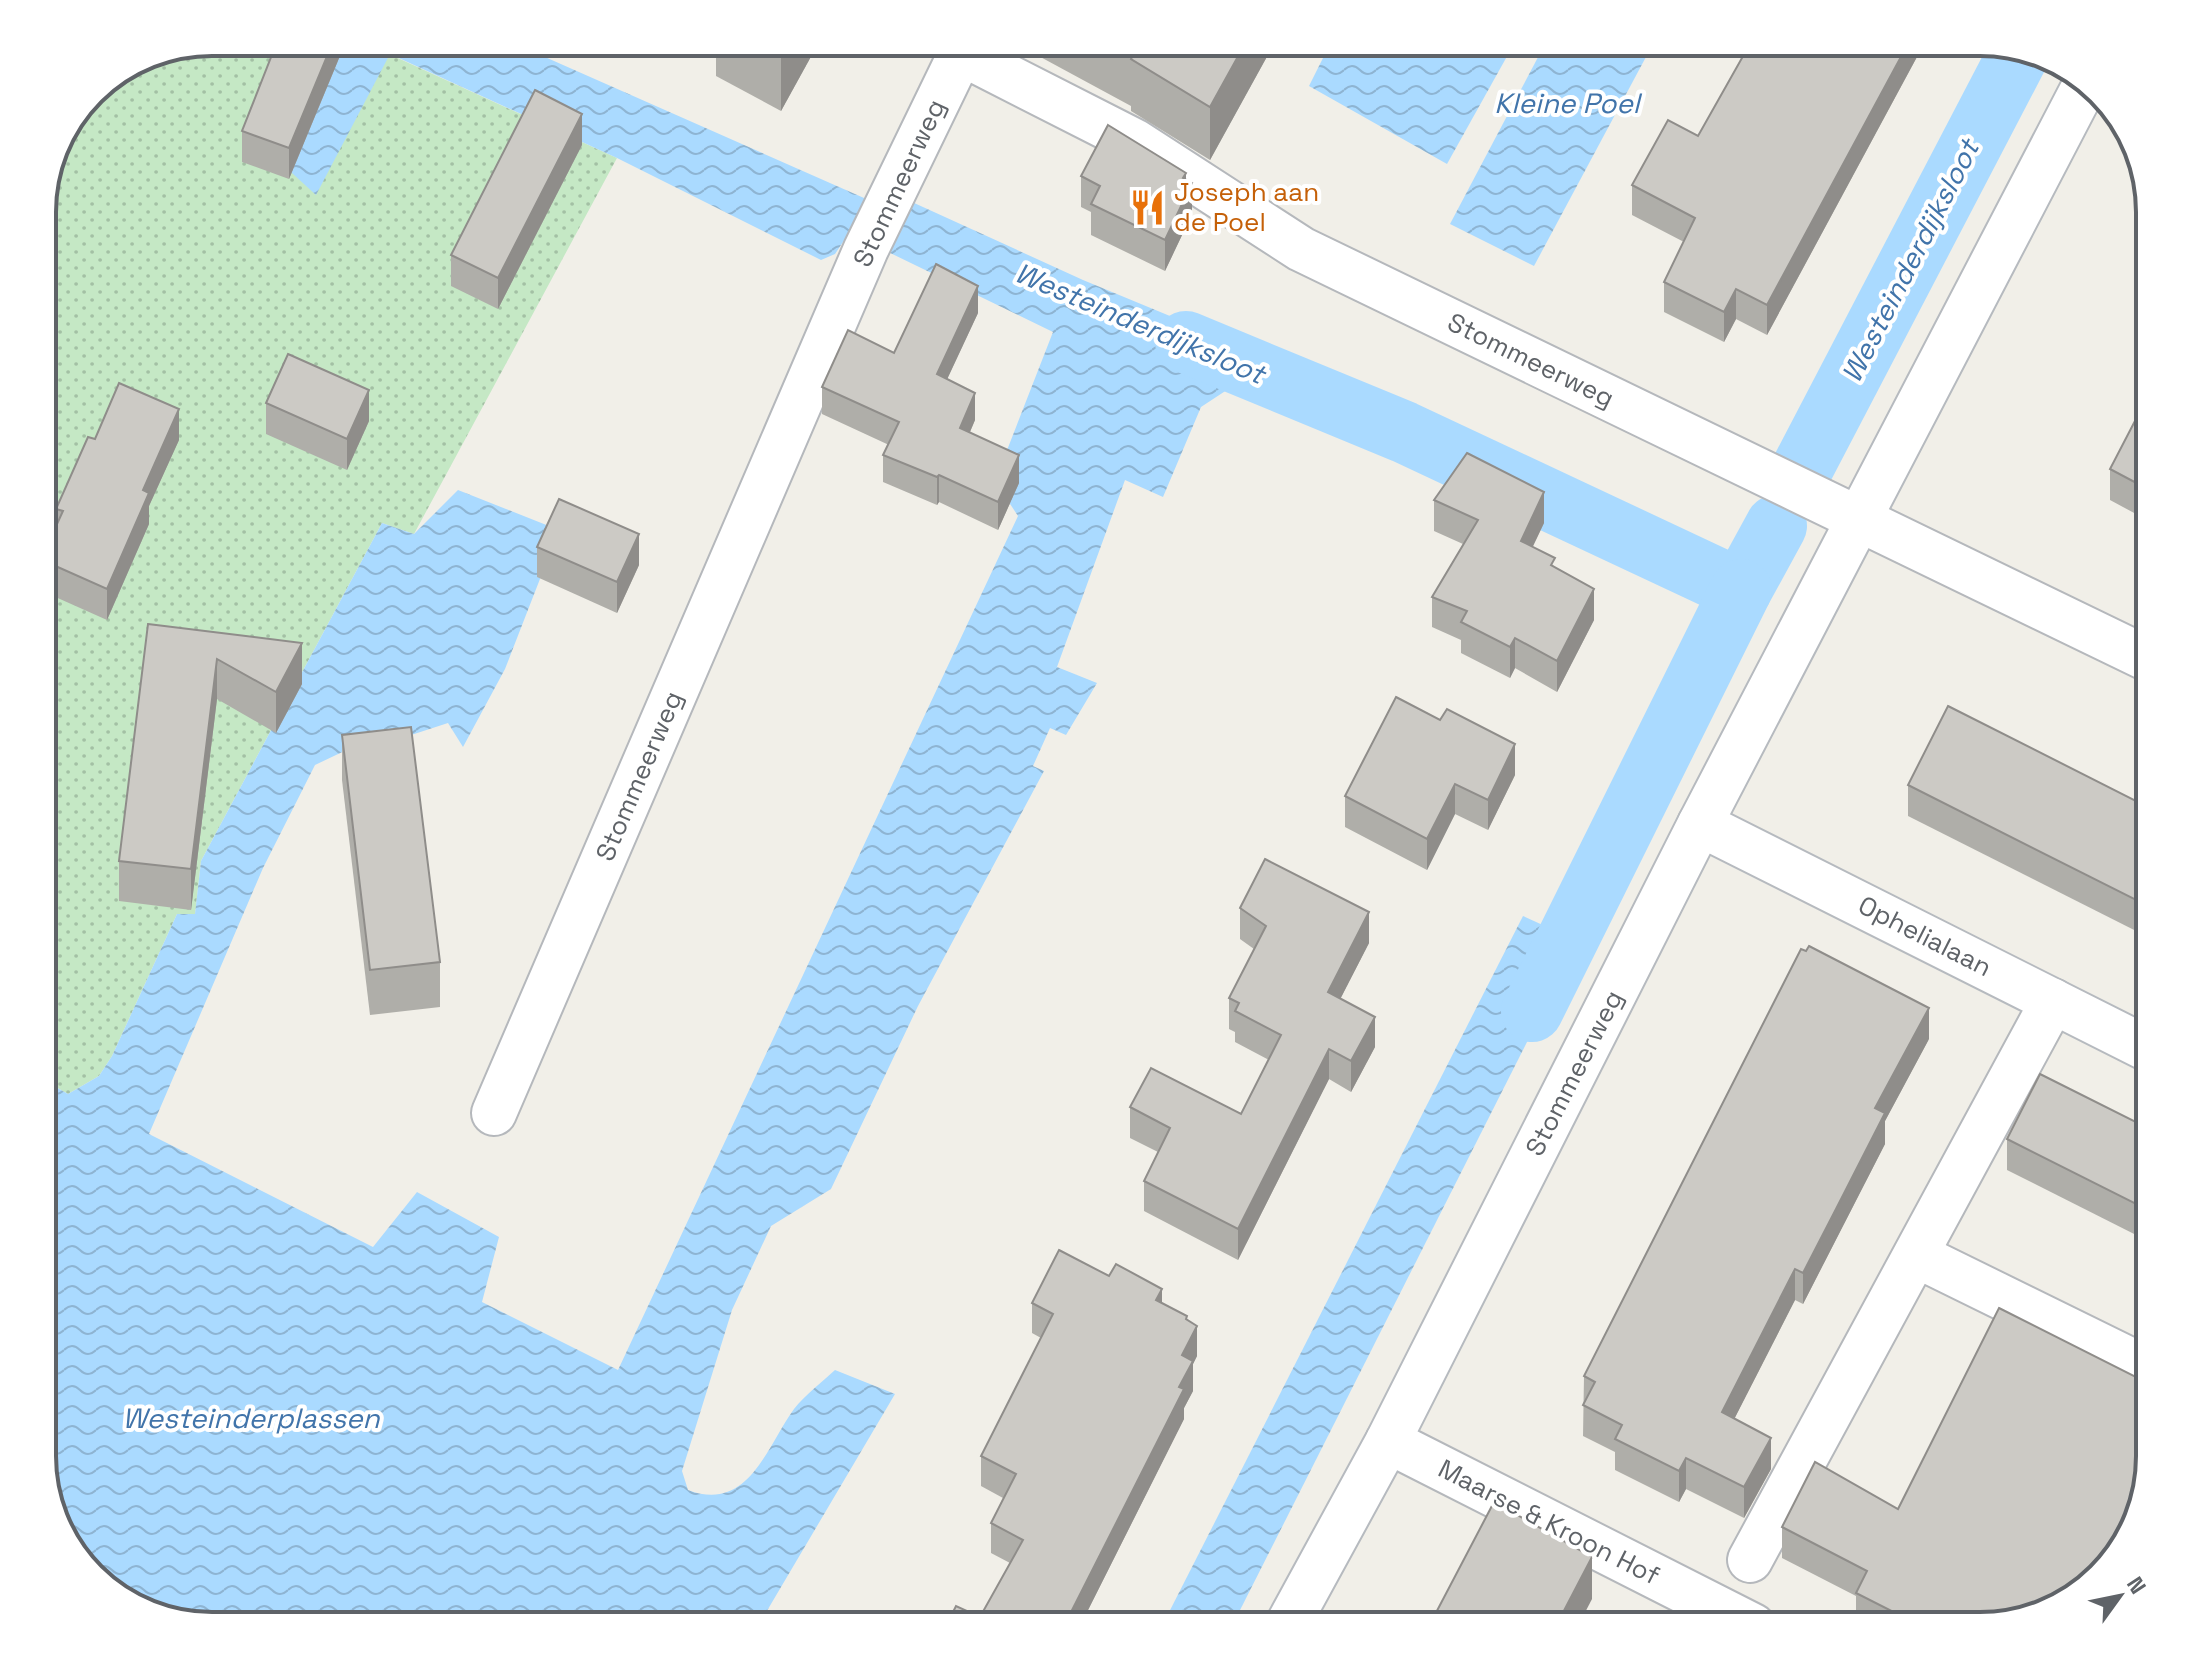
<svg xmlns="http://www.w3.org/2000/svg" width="2192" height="1668" font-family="'Space Grotesk',sans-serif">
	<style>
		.grass { fill: url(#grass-dots) }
		.water { fill: url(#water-waves) }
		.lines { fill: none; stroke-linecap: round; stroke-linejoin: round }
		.canal { stroke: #aadaff; stroke-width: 62 }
		.street-casing { stroke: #b5b8bc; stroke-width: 48 }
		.secondary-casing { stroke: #b6babf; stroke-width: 48 }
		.street { stroke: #fff; stroke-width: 44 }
		.secondary { stroke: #fff; stroke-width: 44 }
		.wall { fill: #afaea9 }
		.shaded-wall { fill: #8f8d8a }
		.building { fill: #cccac5; stroke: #8f8d8a; stroke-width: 2 }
		.labels { text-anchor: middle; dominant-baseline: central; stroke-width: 8; stroke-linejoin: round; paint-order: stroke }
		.street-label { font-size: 26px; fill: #5f6368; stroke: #fff }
		.food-label { font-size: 26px; fill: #c56008; stroke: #fff; text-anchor: start }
		.water-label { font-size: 28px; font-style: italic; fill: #4174aa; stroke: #fff }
		.rim { fill: none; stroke: #5f6368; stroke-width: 4 }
	</style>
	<defs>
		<pattern id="grass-dots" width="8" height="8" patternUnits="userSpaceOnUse" patternTransform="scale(2)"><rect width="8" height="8" fill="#c5e8c5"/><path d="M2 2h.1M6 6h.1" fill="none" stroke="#a3c0a4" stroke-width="1.8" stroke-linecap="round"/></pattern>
		<pattern id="water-waves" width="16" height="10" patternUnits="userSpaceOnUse" patternTransform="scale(2)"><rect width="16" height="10" fill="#aadaff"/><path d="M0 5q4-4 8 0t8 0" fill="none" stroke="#8eb4d2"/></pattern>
	</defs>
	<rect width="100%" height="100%" fill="#f1efe8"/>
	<path class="grass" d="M 212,42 L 307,42 L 315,195 L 389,54 L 617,158 L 414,534 L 382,523 L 201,861 L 195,915 L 177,914 L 112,1056 L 99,1076 L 68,1094 L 42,1079 L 42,203 L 57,178 L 62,133 L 99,84 L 147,55 Z"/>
	<g class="water">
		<path d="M 307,42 L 511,42 L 864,198 L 904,213 L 912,202 L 1083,280 L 1288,365 L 1236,384 L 1201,407 L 1163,497 L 1125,480 L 1057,667 L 1097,683 L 1066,735 L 1050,728 L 1033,766 L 1044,771 L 918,1006 L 831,1189 L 771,1226 L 732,1310 L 682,1471 L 688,1490 C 748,1513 766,1448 794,1409 C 805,1395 822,1382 835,1370 L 895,1394 L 758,1626 L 211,1626 L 108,1591 L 60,1532 L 42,1467 L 42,1079 L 68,1094 L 99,1076 L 112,1056 L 177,914 L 195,914 L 201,861 L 382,523 L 414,534 L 458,490 L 559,530 L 505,669 L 463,747 L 448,723 L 405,737 L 355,746 L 315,765 L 263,868 L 149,1134 L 373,1247 L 417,1192 L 499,1237 L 482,1302 L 618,1370 L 1018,516 L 995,481 L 1053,332 L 849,233 L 835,254 L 821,260 L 617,158 L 390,54 L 316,195 L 258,142 Z"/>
		<path d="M 1331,42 L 1515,42 L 1447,164 L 1309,86 Z"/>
		<path d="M 1546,42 L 1654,42 L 1534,266 L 1450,224 Z"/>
		<path d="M 1523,916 L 1578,941 L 1232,1626 L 1162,1626 Z"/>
	</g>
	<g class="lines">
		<g class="canal">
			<path d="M 1186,342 L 1404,432 L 1741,590 L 1776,526"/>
			<path d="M 1803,467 L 2018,55"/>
			<path d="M 1532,1011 L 1741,590"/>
		</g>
		<defs>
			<g id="street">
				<path d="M 494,1113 L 866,249 L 961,53 L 1134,141 L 1301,249 L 2150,660"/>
				<path d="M 1916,1255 L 2150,1370"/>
				<path d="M 1388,1441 L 1753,1626"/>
				<path d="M 1750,1560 L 2053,1001"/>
			</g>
			<g id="secondary">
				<path d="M 1700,824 L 2150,1050"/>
				<path d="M 1287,1626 L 1388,1441 L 1700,824 L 2087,81"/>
			</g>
		</defs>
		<use href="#street" class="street-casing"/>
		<use href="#secondary" class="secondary-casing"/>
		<use href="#street" class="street"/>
		<use href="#secondary" class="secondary"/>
	</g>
	<g class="wall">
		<path d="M 342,42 L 342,51 L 289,179 L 242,162 L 242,131 Z"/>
		<path d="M 716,42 L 819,42 L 781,111 L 716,76 Z"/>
		<path d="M 1013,42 L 1275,42 L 1210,160 L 1131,111 L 1131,106 Z"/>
		<path d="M 1748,42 L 1925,42 L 1767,335 L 1736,319 L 1724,342 L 1664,312 L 1664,282 L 1684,242 L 1632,215 L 1632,185 L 1698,136 L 1750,43 Z"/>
		<path d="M 582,145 L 498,309 L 451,286 L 451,255 Z"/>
		<path d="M 1081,176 L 1186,180 L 1192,214 L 1165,271 L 1091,235 L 1091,212 L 1081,207 Z"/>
		<path d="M 978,313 L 947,379 L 975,420 L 970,432 L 1019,483 L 998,530 L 939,502 L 937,505 L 883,482 L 883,455 L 889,445 L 822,414 L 822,387 Z"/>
		<path d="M 2150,392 L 2150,540 L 2136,533 L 2136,514 L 2110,500 L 2110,469 Z"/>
		<path d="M 266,403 L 369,421 L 347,470 L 266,434 Z"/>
		<path d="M 95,439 L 179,440 L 149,506 L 149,524 L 107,620 L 42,591 L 42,557 L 56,525 L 56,509 Z"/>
		<path d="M 1434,500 L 1544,523 L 1532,547 L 1555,567 L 1594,620 L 1557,692 L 1515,668 L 1510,678 L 1461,653 L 1461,640 L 1432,627 L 1432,597 L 1463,544 L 1434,531 Z"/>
		<path d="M 537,547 L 639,565 L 617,613 L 537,577 Z"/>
		<path d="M 148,624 L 302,684 L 276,733 L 217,699 L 191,910 L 119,901 L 119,861 Z"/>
		<path d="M 342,735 L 440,962 L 440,1007 L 370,1015 L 342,780 Z"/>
		<path d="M 1515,775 L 1488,830 L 1455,814 L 1427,870 L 1345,827 L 1345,796 Z"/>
		<path d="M 1908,785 L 2150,808 L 2150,938 L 1908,816 Z"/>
		<path d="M 1240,908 L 1369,943 L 1340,999 L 1375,1047 L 1351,1092 L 1329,1079 L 1238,1260 L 1144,1211 L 1144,1181 L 1158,1152 L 1130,1138 L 1130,1107 L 1241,1114 L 1269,1060 L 1235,1042 L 1235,1032 L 1229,1029 L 1229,998 L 1254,949 L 1240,939 Z"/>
		<path d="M 1929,1039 L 1885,1121 L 1885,1144 L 1803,1304 L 1795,1300 L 1734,1419 L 1771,1469 L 1744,1518 L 1686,1489 L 1679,1502 L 1615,1470 L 1615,1452 L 1583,1436 L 1584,1376 Z"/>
		<path d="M 2150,1129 L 2150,1242 L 2007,1170 L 2007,1139 Z"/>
		<path d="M 1032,1303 L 1162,1303 L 1187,1320 L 1197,1356 L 1193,1364 L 1193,1391 L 1184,1408 L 1184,1419 L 1080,1626 L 946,1626 L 980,1617 L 1010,1563 L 991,1553 L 991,1523 L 1003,1498 L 981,1486 L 981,1456 L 1041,1338 L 1032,1333 Z"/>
		<path d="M 1782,1527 L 1980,1626 L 1861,1626 L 1856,1623 L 1856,1596 L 1782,1558 Z"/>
	</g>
	<g class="shaded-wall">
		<path d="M 333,42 L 342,42 L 342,51 L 289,179 L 289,148 Z"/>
		<path d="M 788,42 L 819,42 L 781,111 L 781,55 Z"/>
		<path d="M 1246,42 L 1275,42 L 1210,160 L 1210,107 Z"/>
		<path d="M 1909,42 L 1925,42 L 1767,335 L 1767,305 Z"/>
		<path d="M 582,114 L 582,145 L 498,309 L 498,278 Z"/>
		<path d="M 1186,173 L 1186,197 L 1192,183 L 1192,214 L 1165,271 L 1165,240 L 1183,178 Z"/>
		<path d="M 978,286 L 978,313 L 937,401 L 937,374 Z"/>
		<path d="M 1736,289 L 1736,319 L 1724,342 L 1724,312 Z"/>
		<path d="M 369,390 L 369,421 L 347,470 L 347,439 Z"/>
		<path d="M 975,393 L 975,420 L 960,455 L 960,428 Z"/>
		<path d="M 179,409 L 179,440 L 149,506 L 149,524 L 107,620 L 107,589 L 143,490 Z"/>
		<path d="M 1019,455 L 1019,483 L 998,530 L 998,502 Z"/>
		<path d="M 939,475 L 939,502 L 937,505 L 937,477 Z"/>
		<path d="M 1544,492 L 1544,523 L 1521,572 L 1521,541 Z"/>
		<path d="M 639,534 L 639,565 L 617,613 L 617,582 Z"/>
		<path d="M 1594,589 L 1594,620 L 1557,692 L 1557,661 Z"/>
		<path d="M 1515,638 L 1515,668 L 1510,678 L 1510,647 Z"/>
		<path d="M 302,643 L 302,684 L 276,733 L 276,692 Z"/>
		<path d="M 217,659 L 217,699 L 191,910 L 191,869 Z"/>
		<path d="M 1515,744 L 1515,775 L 1488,830 L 1488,800 Z"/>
		<path d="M 1455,784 L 1455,814 L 1427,870 L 1427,839 Z"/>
		<path d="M 1369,912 L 1369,943 L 1328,1023 L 1328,992 Z"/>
		<path d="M 1929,1008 L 1929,1039 L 1885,1121 L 1885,1144 L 1803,1304 L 1803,1273 L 1875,1108 Z"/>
		<path d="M 1375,1017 L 1375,1047 L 1351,1092 L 1351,1061 Z"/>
		<path d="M 1329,1049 L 1329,1079 L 1238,1260 L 1238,1229 Z"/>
		<path d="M 1795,1269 L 1795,1300 L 1722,1443 L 1722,1412 Z"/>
		<path d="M 1162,1289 L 1162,1319 L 1156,1300 Z"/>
		<path d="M 1187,1316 L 1187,1344 L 1197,1326 L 1197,1356 L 1193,1364 L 1193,1391 L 1184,1408 L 1184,1419 L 1080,1626 L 1064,1626 L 1182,1355 Z"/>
		<path d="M 1771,1438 L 1771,1469 L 1744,1518 L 1744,1487 Z"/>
		<path d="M 1686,1458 L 1686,1489 L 1679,1502 L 1679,1471 Z"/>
		<path d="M 1592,1557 L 1592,1599 L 1578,1626 L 1556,1626 Z"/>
	</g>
	<g class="building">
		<path d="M 277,42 L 333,42 L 289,148 L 242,131 Z"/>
		<path d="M 756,42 L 788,42 L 781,55 Z"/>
		<path d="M 1110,42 L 1246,42 L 1210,107 L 1131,59 L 1133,55 Z"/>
		<path d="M 1751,42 L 1909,42 L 1767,305 L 1736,289 L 1724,312 L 1664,282 L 1695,218 L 1632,185 L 1668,120 L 1698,136 Z"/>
		<path d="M 535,90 L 582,114 L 498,278 L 451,255 Z"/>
		<path d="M 1108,125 L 1186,173 L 1183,178 L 1192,183 L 1165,240 L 1091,204 L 1100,186 L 1081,176 Z"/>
		<path d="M 936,264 L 978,286 L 937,374 L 975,393 L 960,428 L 1019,455 L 998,502 L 939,475 L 937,477 L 883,455 L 899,422 L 822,387 L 848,330 L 894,353 Z"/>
		<path d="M 288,354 L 369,390 L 347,439 L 266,403 Z"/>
		<path d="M 119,383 L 179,409 L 143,490 L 149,493 L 107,589 L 42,560 L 42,557 L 63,511 L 56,509 L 88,437 L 95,439 Z"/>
		<path d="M 2150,392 L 2150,509 L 2136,502 L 2144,487 L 2110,469 Z"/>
		<path d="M 1467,453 L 1544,492 L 1521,541 L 1555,558 L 1551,565 L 1594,589 L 1557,661 L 1515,638 L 1510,647 L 1461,622 L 1467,611 L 1432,597 L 1478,520 L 1434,500 Z"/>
		<path d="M 559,499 L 639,534 L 617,582 L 537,547 Z"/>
		<path d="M 148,624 L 302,643 L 276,692 L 217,659 L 191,869 L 119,861 Z"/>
		<path d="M 1396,697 L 1440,720 L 1447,709 L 1515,744 L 1488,800 L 1455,784 L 1427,839 L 1345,796 Z"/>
		<path d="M 1948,706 L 2150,808 L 2150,907 L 1908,785 Z"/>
		<path d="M 411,727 L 440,962 L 370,970 L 342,735 Z"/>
		<path d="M 1265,859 L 1369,912 L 1328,992 L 1375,1017 L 1351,1061 L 1329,1049 L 1238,1229 L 1144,1181 L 1170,1128 L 1130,1107 L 1151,1068 L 1241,1114 L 1281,1035 L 1235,1011 L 1239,1003 L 1229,998 L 1266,926 L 1240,908 Z"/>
		<path d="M 1809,946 L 1929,1008 L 1875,1108 L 1885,1113 L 1836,1209 L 1803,1273 L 1795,1269 L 1722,1412 L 1771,1438 L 1744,1487 L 1686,1458 L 1679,1471 L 1615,1439 L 1622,1425 L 1583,1405 L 1595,1382 L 1584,1376 L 1801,949 L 1806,951 Z"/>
		<path d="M 2040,1074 L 2150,1129 L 2150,1211 L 2007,1139 Z"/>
		<path d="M 1059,1250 L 1109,1276 L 1116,1264 L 1162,1289 L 1156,1300 L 1187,1316 L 1186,1319 L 1197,1326 L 1182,1355 L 1193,1361 L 1179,1387 L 1184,1389 L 1064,1626 L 946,1626 L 956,1606 L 980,1617 L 1023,1540 L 991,1523 L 1016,1474 L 981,1456 L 1053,1314 L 1032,1303 Z"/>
		<path d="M 1999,1308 L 2150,1384 L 2150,1457 L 2115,1560 L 2055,1609 L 1980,1626 L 1921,1626 L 1856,1593 L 1867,1571 L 1782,1527 L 1815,1462 L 1898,1509 Z"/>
		<path d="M 1494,1502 L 1592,1557 L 1556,1626 L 1429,1626 Z"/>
	</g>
	<defs>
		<symbol id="restaurant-bare" viewBox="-9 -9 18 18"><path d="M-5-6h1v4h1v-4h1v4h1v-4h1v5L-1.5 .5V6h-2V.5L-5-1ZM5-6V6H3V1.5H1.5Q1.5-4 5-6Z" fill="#e8710a" stroke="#fff" stroke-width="2.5" paint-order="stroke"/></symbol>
	</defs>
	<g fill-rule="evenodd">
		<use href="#restaurant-bare" x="1122" y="182" width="51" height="51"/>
	</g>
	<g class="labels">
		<g class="street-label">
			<text transform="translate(899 183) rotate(-65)">Stommeerweg</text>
			<text transform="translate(1531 360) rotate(26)">Stommeerweg</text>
			<text transform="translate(639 776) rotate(-67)">Stommeerweg</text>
			<text transform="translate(1925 936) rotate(27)">Ophelialaan</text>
			<text transform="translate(1574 1073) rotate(-63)">Stommeerweg</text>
			<text transform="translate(1549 1522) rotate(27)">Maarse &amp; Kroon Hof</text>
		</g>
		<g class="food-label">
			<text x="1174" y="192">Joseph aan<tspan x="1174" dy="30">de Poel</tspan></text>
		</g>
		<g class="water-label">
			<text x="1567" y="103">Kleine Poel</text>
			<text transform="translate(1910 261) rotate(-63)">Westeinderdijksloot</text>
			<text transform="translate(1140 323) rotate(23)">Westeinderdijksloot</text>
			<text x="251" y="1418">Westeinderplassen</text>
		</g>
	</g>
	<path d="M0 0H2192V1668H0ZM212 56H1980A156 156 0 0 1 2136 212V1456A156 156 0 0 1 1980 1612H212A156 156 0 0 1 56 1456V212A156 156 0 0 1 212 56Z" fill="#fff" fill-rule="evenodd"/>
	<path class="rim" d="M212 56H1980A156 156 0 0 1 2136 212V1456A156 156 0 0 1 1980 1612H212A156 156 0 0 1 56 1456V212A156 156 0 0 1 212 56Z"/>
	<g transform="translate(2120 1596) rotate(57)" stroke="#ffffff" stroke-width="6" paint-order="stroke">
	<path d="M0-6L14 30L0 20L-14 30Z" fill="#5f6368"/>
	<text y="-12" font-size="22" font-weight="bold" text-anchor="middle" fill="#5f6368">N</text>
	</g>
</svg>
